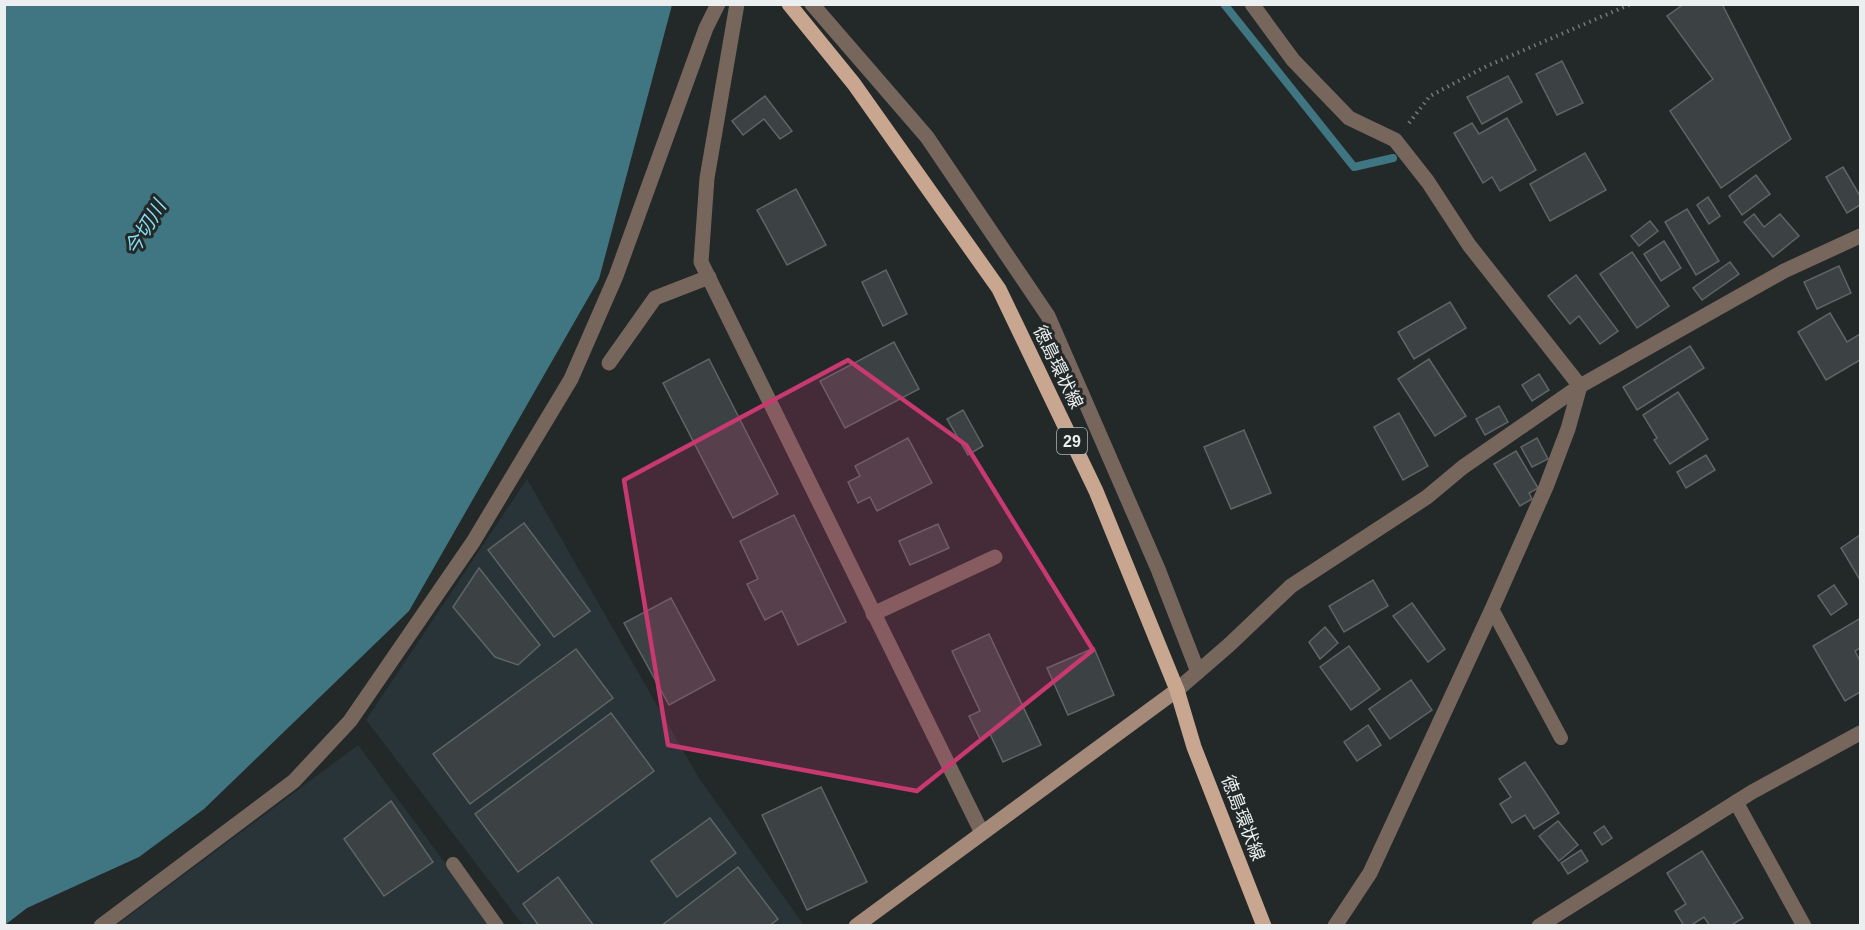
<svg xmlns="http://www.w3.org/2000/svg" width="1865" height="930" font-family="Helvetica,'Noto Sans JP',sans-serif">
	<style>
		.built { fill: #283437 }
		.water { fill: #407681 }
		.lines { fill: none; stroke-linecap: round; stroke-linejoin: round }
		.stream { stroke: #407681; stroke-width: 8 }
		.building { fill: #3c4143; stroke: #5f6566; stroke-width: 1.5 }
		.path { stroke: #74797a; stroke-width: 4; stroke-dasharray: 1.5 4.5; stroke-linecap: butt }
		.lane { stroke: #77665c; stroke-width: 14 }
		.street { stroke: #77665c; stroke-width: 15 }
		.secondary { stroke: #a58a79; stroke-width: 15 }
		.primary { stroke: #c8a68f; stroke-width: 15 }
		.marked { fill: #c83871; fill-opacity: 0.2; stroke: #c83871; stroke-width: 4.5; stroke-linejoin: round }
		.labels { text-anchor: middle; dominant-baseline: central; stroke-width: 6; stroke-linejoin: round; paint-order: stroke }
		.shield { fill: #232829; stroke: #afb3b4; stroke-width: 1.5 }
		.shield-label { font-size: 16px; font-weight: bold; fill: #ebeff0 }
		.street-label { font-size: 18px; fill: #ebeff0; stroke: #232829 }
		.water-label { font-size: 20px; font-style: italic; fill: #85def2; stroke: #232829 }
	</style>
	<rect width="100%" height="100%" fill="#232829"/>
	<g class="built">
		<path d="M 527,479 L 699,778 L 804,925 L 523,925 L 366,720 Z"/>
		<path d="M 358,745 L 491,925 L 115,926 Z"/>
	</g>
	<path class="water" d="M 5,4 L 672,5 L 599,279 L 409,611 L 204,809 L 139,857 L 27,908 L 5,925 Z"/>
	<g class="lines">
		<path class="stream" d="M 1224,4 L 1354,167 L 1393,158"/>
	</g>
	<g class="building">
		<path d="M 1684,4 L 1722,4 L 1791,139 L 1721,188 L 1670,111 L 1713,79 L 1667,16 Z"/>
		<path d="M 1562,61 L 1583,103 L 1557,115 L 1536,74 Z"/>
		<path d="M 1508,76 L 1522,102 L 1482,124 L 1467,97 Z"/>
		<path d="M 765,96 L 792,131 L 780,139 L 764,119 L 743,135 L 732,121 Z"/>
		<path d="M 1507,118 L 1536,170 L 1500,191 L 1492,177 L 1483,183 L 1454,133 L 1472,123 L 1479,134 Z"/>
		<path d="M 1585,153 L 1606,190 L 1550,221 L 1530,184 Z"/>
		<path d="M 1843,167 L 1860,196 L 1860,205 L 1847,213 L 1826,177 Z"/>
		<path d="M 1756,175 L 1770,194 L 1742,215 L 1729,196 Z"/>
		<path d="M 796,189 L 826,245 L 787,265 L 757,210 Z"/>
		<path d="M 1708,197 L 1720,216 L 1709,224 L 1697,205 Z"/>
		<path d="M 1687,209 L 1719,261 L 1696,275 L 1665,222 Z"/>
		<path d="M 1754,214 L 1764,227 L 1780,214 L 1799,236 L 1773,257 L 1744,222 Z"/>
		<path d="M 1650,221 L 1658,231 L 1639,246 L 1631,236 Z"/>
		<path d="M 1664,241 L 1681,268 L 1661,281 L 1644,254 Z"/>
		<path d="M 1632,252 L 1669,306 L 1637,328 L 1600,274 Z"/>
		<path d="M 1730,262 L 1739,274 L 1702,300 L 1693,288 Z"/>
		<path d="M 1839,266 L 1851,293 L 1817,309 L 1804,282 Z"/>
		<path d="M 886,270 L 907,314 L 883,326 L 862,282 Z"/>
		<path d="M 1576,275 L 1618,331 L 1600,344 L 1579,316 L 1570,324 L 1548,296 Z"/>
		<path d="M 1450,302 L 1466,328 L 1414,359 L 1398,332 Z"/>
		<path d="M 1830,313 L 1847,342 L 1860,334 L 1860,360 L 1826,380 L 1798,332 Z"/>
		<path d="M 894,342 L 919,389 L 845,428 L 820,381 Z"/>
		<path d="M 1690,346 L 1704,368 L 1637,410 L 1623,387 Z"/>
		<path d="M 709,359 L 778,494 L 733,518 L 663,383 Z"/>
		<path d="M 1429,359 L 1466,416 L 1435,436 L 1398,379 Z"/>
		<path d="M 1539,374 L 1549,390 L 1532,401 L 1522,385 Z"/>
		<path d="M 1678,392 L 1708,439 L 1670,464 L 1654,440 L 1657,438 L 1643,415 Z"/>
		<path d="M 1499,406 L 1508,422 L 1485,435 L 1476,419 Z"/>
		<path d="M 963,410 L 983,446 L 968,455 L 947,419 Z"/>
		<path d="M 1399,413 L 1428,466 L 1403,480 L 1374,427 Z"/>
		<path d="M 1244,430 L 1271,493 L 1231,509 L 1204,447 Z"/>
		<path d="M 908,438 L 932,483 L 877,511 L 870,497 L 858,503 L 848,482 L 860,476 L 855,466 Z"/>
		<path d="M 1537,438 L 1548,459 L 1532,467 L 1521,447 Z"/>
		<path d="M 1516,451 L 1538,488 L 1529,493 L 1532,499 L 1520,506 L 1494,464 Z"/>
		<path d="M 1706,455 L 1715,470 L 1686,488 L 1677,472 Z"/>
		<path d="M 794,515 L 846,622 L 798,645 L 782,611 L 765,620 L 747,584 L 758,579 L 740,541 Z"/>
		<path d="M 524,523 L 590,611 L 554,637 L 488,550 Z"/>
		<path d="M 938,524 L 949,548 L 910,565 L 899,541 Z"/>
		<path d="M 1860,535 L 1860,580 L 1841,548 Z"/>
		<path d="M 479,568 L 540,645 L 518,665 L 495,657 L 453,607 Z"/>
		<path d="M 1373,580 L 1388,606 L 1344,632 L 1329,606 Z"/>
		<path d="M 1834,585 L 1847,604 L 1831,615 L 1818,596 Z"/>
		<path d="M 671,598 L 715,680 L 669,705 L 624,623 Z"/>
		<path d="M 1412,603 L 1445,649 L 1428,662 L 1393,616 Z"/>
		<path d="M 1859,619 L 1860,622 L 1860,648 L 1855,651 L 1860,661 L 1860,692 L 1845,701 L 1813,646 Z"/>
		<path d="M 1325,627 L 1338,643 L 1320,659 L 1309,642 Z"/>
		<path d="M 989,634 L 1041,745 L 1003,762 L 990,734 L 980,739 L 969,716 L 980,711 L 952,651 Z"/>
		<path d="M 1349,646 L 1380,689 L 1351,710 L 1320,667 Z"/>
		<path d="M 1094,648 L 1114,695 L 1068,715 L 1047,668 Z"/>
		<path d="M 576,649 L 613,698 L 470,804 L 433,754 Z"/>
		<path d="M 1411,680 L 1432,710 L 1390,739 L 1369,709 Z"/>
		<path d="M 611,713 L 654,771 L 518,872 L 475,814 Z"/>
		<path d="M 1368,725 L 1381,745 L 1357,761 L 1344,742 Z"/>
		<path d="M 1525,762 L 1559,813 L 1534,829 L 1525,815 L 1512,823 L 1500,804 L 1511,797 L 1499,779 Z"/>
		<path d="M 821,787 L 867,882 L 807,910 L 762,815 Z"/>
		<path d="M 391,801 L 433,862 L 384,896 L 344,839 Z"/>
		<path d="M 710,818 L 736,853 L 677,897 L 651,861 Z"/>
		<path d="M 1558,821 L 1578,845 L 1559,861 L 1539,836 Z"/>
		<path d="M 1604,826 L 1612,838 L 1602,845 L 1594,833 Z"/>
		<path d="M 1581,850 L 1588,861 L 1568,874 L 1561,863 Z"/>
		<path d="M 1702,851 L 1743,918 L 1730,926 L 1710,926 L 1704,917 L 1690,926 L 1684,926 L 1675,911 L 1686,904 L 1667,873 Z"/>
		<path d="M 738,867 L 778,919 L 769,926 L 661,926 Z"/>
		<path d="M 558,877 L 594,926 L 539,926 L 523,904 Z"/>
	</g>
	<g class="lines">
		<path class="path" d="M 1409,123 L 1430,96 L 1487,66 L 1631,4"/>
		<g class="lane">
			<path d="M 1492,609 L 1561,738"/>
			<path d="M 453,864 L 497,926"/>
		</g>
		<g class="street">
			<path d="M 737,4 L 707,178 L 701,262 L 982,833"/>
			<path d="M 812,4 L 927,137 L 1048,316 L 1158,569 L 1198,672"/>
			<path d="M 1252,4 L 1293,60 L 1349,118 L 1395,140 L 1428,182 L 1469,245 L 1580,386 L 1568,429 L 1546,487 L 1492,609 L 1370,873 L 1335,926"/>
			<path d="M 609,363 L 655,298 L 709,277"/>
			<path d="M 873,614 L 995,557"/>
			<path d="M 1177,690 L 1229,645 L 1291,586 L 1427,497 L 1463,467 L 1580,386 L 1784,271 L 1860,236"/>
			<path d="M 1736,802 L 1804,926"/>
			<path d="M 101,926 L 294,781 L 350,721 L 473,542 L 571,379 L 616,276 L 706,28 L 718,4"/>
			<path d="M 1539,926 L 1752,792 L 1860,733"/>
		</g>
		<path class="secondary" d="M 856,926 L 1177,690"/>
		<path class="primary" d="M 789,4 L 854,84 L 999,289 L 1096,491 L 1177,690 L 1194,747 L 1264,926"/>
	</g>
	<path class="marked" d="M 848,360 L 966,445 L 1093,650 L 917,791 L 668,745 L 624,480 Z"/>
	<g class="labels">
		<rect class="shield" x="1057" y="428" width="30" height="26" rx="4.5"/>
		<g class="shield-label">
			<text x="1072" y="441">29</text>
		</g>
		<g class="street-label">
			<text transform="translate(1058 367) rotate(64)">徳島環状線</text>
			<text transform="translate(1243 818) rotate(69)">徳島環状線</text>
		</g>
		<g class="water-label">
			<text transform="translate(145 228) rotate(-59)">今切川</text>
		</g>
	</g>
	<rect width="1865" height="930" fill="none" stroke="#ebeff0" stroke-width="12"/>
</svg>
